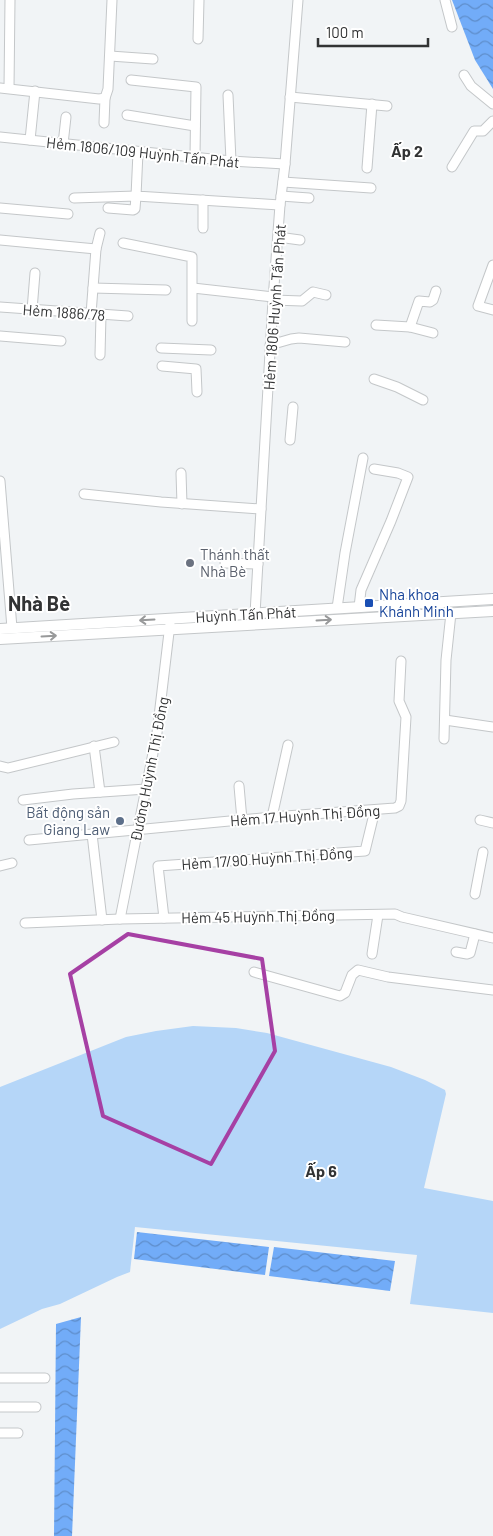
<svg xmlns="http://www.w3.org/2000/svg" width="493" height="1536" font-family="Barlow,sans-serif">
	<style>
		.green { fill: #b5d6f8 }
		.water { fill: url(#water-waves) }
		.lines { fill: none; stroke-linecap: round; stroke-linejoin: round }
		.minor-casing { stroke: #c4c7c9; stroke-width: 11 }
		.major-casing { stroke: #c4c7c9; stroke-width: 12 }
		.minor { stroke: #fff; stroke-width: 9 }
		.major { stroke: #fff; stroke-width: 10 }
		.oneway { stroke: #98999a }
		.marked { fill: none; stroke: #a640a4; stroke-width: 4; stroke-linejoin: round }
		.worship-dot { fill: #6b7280; stroke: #fff; stroke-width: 2 }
		.transit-dot { fill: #1a4fb4; stroke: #fff; stroke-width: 2 }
		.service-dot { fill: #5c6f8a; stroke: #fff; stroke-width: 2 }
		.labels { text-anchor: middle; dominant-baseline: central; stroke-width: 4; stroke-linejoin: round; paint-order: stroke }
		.street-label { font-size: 15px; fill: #323334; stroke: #fff }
		.worship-label { font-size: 15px; fill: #5b616d; stroke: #fff; text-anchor: start }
		.transit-label { font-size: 15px; fill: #164399; stroke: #fff; text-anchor: start }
		.service-label { font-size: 15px; fill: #4e5e75; stroke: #fff; text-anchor: end }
		.neighbourhood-label { font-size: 16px; font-weight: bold; fill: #323334; stroke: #fff }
		.district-label { font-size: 20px; font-weight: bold; fill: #323334; stroke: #fff }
	</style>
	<defs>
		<pattern id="water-waves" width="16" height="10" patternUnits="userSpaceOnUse" patternTransform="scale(1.25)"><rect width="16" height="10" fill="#72acf8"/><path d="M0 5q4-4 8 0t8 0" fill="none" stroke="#5e8dca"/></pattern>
	</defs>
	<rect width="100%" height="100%" fill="#f1f4f6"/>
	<path class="green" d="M 193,1026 L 236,1028 L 267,1033 L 391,1067 L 425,1080 L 445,1090 L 446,1094 L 424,1188 L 493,1201 L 493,1313 L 410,1304 L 417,1255 L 135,1227 L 130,1272 L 117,1277 L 60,1304 L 42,1309 L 0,1329 L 0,1087 L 126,1037 L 156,1031 Z"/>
	<g class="water">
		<path d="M 452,0 L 493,0 L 493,89 L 475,60 Z"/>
		<path d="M 137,1232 L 269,1247 L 265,1275 L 134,1259 Z"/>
		<path d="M 274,1247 L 395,1261 L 390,1291 L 269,1276 Z"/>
		<path d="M 81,1317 L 72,1536 L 54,1536 L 56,1324 Z"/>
	</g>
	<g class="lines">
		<defs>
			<g id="minor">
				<path d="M 445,0 L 452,27"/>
				<path d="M 198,39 L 199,0"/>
				<path d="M 110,56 L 153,59"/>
				<path d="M 464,75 L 471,86 L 493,104"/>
				<path d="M 131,80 L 196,87 L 195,156"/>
				<path d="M 0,88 L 99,99 L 105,98 L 108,89 L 112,0"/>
				<path d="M 9,88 L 10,0"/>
				<path d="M 228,95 L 231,161"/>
				<path d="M 290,97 L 387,106"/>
				<path d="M 127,115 L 195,126"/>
				<path d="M 104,123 L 105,98"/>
				<path d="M 0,137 L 231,161 L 285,164"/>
				<path d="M 30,140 L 35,91"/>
				<path d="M 63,144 L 66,117"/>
				<path d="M 138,152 L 136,196 L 280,205"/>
				<path d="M 452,167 L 474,131 L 483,131 L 493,121"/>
				<path d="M 367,168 L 372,104"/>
				<path d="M 283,182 L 371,188"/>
				<path d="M 281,196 L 309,198"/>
				<path d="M 74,198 L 136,196 L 135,209 L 133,210 L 108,208"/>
				<path d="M 0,208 L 68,214"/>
				<path d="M 203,228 L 203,200"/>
				<path d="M 278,237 L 300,240"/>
				<path d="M 0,240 L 96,249"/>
				<path d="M 123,243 L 192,257 L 192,321"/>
				<path d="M 493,265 L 478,306 L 493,310"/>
				<path d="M 93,288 L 166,290"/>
				<path d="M 193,288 L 273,297"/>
				<path d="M 273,300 L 302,301 L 313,292 L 326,295"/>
				<path d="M 0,307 L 128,316"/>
				<path d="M 32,310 L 35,273"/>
				<path d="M 91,314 L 96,249 L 100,233"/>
				<path d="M 376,325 L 410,327"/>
				<path d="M 433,333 L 410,327 L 419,301 L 430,302 L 433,300 L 436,291"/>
				<path d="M 0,336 L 61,341"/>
				<path d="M 270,345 L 291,339 L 299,338 L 345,342"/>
				<path d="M 161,348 L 211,350"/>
				<path d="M 100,355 L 101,315"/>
				<path d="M 162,366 L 196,369 L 197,392"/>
				<path d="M 374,379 L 397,387 L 423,400"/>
				<path d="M 290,440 L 293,407"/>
				<path d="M 181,473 L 182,504"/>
				<path d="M 0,481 L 12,628"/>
				<path d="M 84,494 L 161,502 L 261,509"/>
				<path d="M 225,563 L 258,564"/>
				<path d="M 359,607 L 361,590 L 391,521 L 408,477 L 398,473 L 374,469"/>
				<path d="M 337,608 L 345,553 L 363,458"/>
				<path d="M 255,614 L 273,300 L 280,205 L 285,164 L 298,0"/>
				<path d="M 445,720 L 493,727"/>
				<path d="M 444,739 L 446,660 L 451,613"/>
				<path d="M 94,746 L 100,792"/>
				<path d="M 0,766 L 8,768 L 114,742"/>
				<path d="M 239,786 L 242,820"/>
				<path d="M 23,800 L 73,794 L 146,789"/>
				<path d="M 272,817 L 288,745"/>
				<path d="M 480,820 L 493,823"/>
				<path d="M 92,834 L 102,920"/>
				<path d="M 29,840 L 272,817 L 395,808 L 399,806 L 401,801 L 406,717 L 399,701 L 401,661"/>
				<path d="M 0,866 L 12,863"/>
				<path d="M 475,894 L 483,852"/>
				<path d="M 164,918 L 158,866 L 365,851 L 375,810"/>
				<path d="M 120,919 L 157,733 L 170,624"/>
				<path d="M 25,923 L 120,919 L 395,914 L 402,917 L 493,938"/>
				<path d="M 456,952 L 467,954 L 470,953 L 475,934"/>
				<path d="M 372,954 L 378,915"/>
				<path d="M 254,972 L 340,996 L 345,993 L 352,975 L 358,970 L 388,977 L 493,990"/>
				<path d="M 0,1378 L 45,1378"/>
				<path d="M 0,1407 L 36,1407"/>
				<path d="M 0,1433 L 18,1433"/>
			</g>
			<g id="major">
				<path d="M 0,629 L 493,599"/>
				<path d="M 0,639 L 493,611"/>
			</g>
		</defs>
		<use href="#minor" class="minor-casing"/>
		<use href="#major" class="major-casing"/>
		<use href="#minor" class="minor"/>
		<use href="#major" class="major"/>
	</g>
	<defs><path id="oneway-shaft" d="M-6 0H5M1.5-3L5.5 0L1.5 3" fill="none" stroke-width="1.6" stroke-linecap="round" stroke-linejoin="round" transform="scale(1.25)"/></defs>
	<g class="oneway">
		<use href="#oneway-shaft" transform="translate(147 620) rotate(177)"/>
		<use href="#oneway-shaft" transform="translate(324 620) rotate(-3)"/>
		<use href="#oneway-shaft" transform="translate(49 636) rotate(-3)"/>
	</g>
	<path class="marked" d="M 128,934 L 262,959 L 275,1051 L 211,1164 L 103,1116 L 70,974 Z"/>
	<circle class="worship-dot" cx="190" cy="563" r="5"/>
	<rect class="transit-dot" x="364" y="598" width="10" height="10" rx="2.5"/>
	<circle class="service-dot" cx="120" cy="821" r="5"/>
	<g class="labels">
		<g class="street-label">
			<text transform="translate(143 152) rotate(6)">Hẻm 1806/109 Huỳnh Tấn Phát</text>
			<text transform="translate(274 307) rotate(-86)">Hẻm 1806 Huỳnh Tấn Phát</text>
			<text transform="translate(64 312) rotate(4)">Hẻm 1886/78</text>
			<text transform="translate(246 614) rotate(-3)">Huỳnh Tấn Phát</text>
			<text transform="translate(149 769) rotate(-79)">Đường Huỳnh Thị Đồng</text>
			<text transform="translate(305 815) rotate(-4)">Hẻm 17 Huỳnh Thị Đồng</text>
			<text transform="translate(267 858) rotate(-4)">Hẻm 17/90 Huỳnh Thị Đồng</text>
			<text transform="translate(258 916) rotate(-1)">Hẻm 45 Huỳnh Thị Đồng</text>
		</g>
		<g class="worship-label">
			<text x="200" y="554">Thánh thất<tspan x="200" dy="17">Nhà Bè</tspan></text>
		</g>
		<g class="transit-label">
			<text x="379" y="594">Nha khoa<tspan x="379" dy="17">Khánh Minh</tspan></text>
		</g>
		<g class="service-label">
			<text x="110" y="812">Bất động sản<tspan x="110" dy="17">Giang Law</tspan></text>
		</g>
		<g class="neighbourhood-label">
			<text x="407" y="150">Ấp 2</text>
			<text x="321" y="1170">Ấp 6</text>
		</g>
		<g class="district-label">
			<text x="39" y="603">Nhà Bè</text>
		</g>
	</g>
	<path d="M318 38v8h110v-8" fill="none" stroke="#323334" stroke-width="2.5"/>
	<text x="326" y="38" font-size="15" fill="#323334" stroke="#ffffff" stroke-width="4" paint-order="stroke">100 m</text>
</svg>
